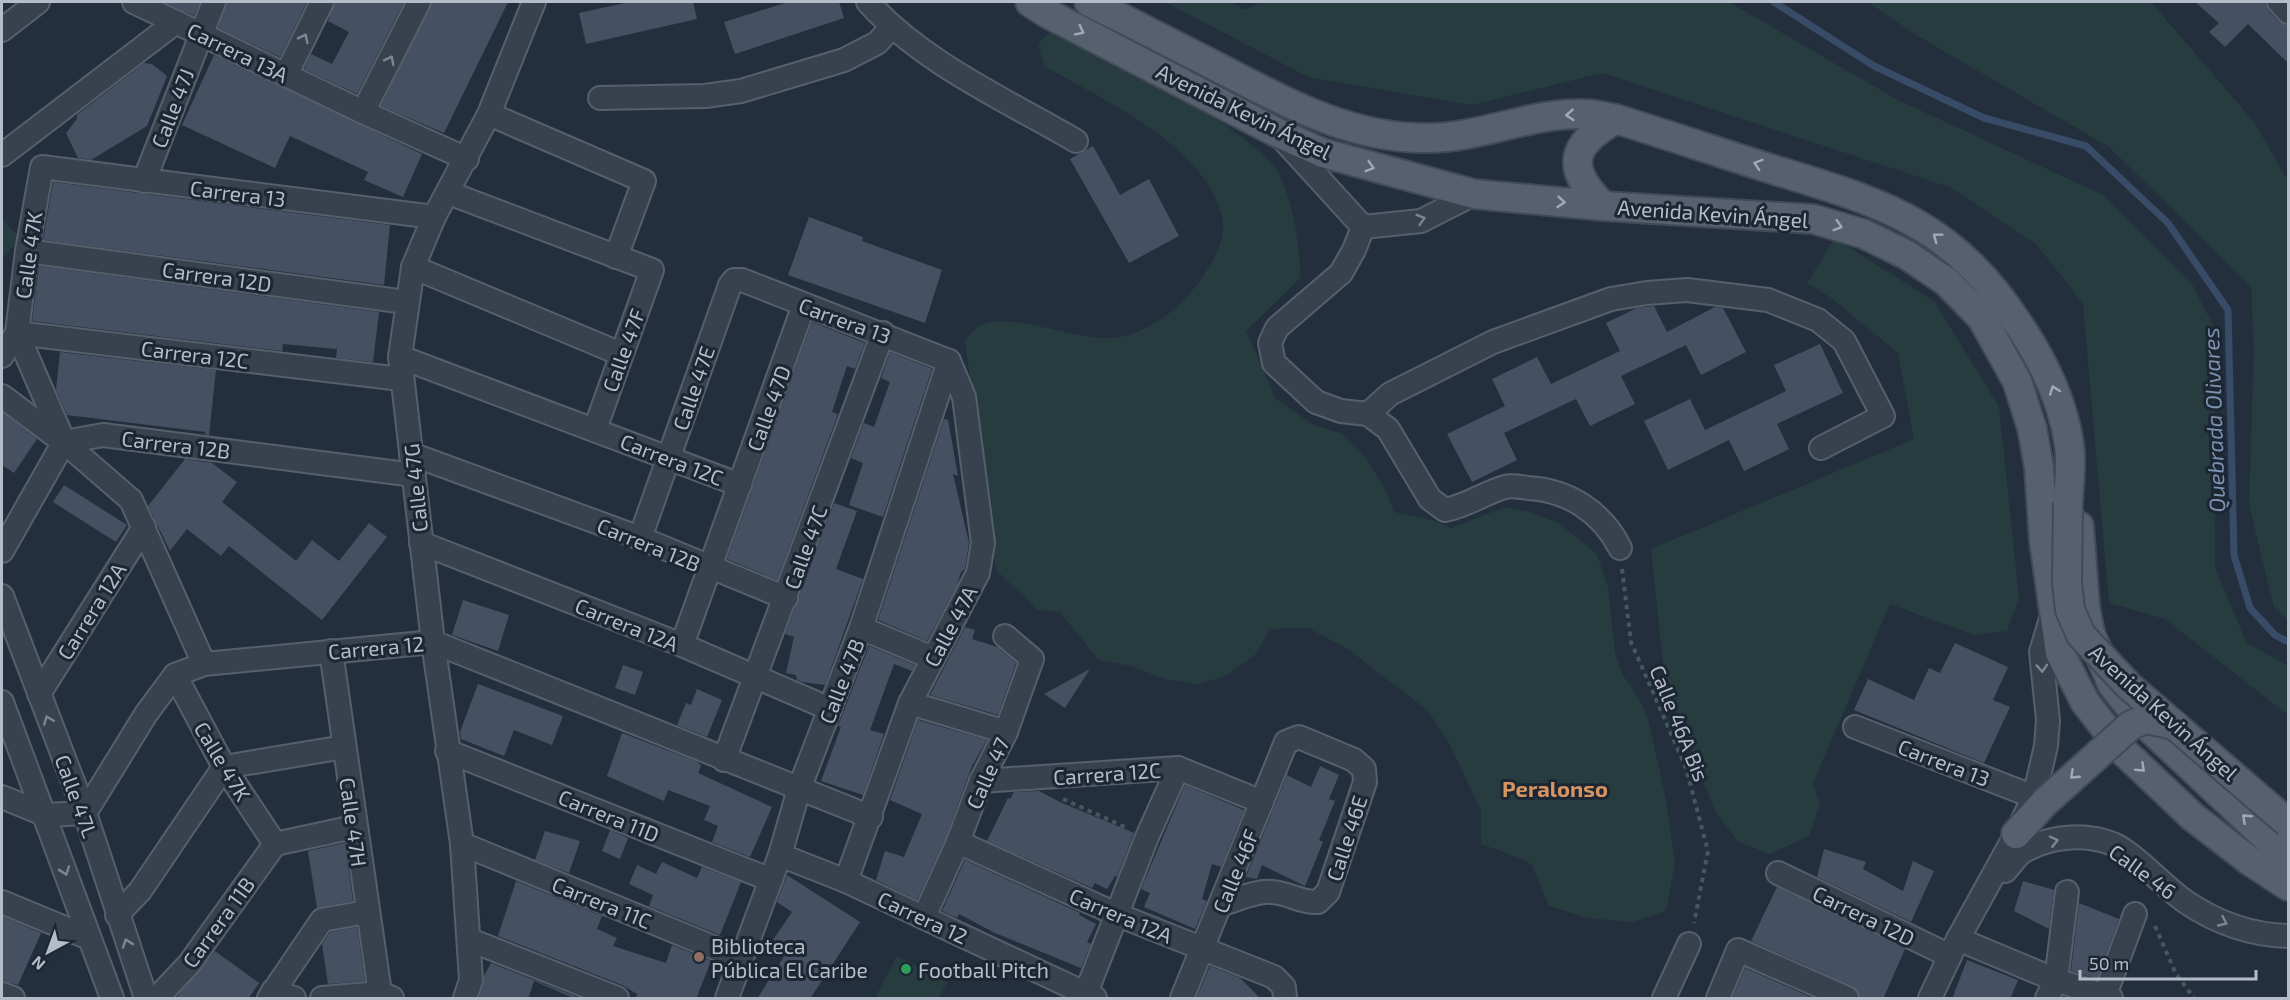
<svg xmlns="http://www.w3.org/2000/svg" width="2290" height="1000" font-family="'Exo 2',sans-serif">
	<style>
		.green { fill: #263c3f }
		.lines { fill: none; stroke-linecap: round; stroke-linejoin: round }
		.stream { stroke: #394c67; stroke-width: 7 }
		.building { fill: #455162 }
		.minor-casing { stroke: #565f6c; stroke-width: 26 }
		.major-casing { stroke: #414a57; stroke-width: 32 }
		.path { stroke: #44595c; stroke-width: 4; stroke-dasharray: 4.5 4.5; stroke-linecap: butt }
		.minor { stroke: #38414e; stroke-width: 22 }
		.major { stroke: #56606e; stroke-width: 28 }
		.major-bridge-casing { stroke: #414a57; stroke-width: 32; stroke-linecap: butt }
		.major-bridge { stroke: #56606e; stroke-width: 28 }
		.oneway { stroke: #a1aab7 }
		.oneway2 { stroke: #7c8592 }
		.education-dot { fill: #8d6e63; stroke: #1d2633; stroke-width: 2 }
		.leisure-dot { fill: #2e9e5b; stroke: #1d2633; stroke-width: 2 }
		.labels { text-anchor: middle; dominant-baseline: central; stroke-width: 6; stroke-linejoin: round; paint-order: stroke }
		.street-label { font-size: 21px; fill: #b4bcc9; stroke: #1d2633 }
		.poi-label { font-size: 21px; fill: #b4bcc9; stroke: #1d2633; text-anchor: start }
		.water-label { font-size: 22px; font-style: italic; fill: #7c92b1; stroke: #1d2633 }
		.neighbourhood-label { font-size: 22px; font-weight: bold; fill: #d59563; stroke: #1d2633 }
	</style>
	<rect width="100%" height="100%" fill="#242f3e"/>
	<g class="green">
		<path d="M 1165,2 L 1232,2 L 1245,10 L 1261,2 L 1729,2 L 1896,99 L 2103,195 L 2193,286 L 2214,327 L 2215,567 L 2246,642 L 2288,666 L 2288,715 L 2165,619 L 2109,603 L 2083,304 L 2037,245 L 1952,188 L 1603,73 L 1471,105 L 1308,77 Z"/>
		<path d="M 1868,2 L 2151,2 L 2254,122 L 2288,181 L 2288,620 L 2274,607 L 2249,505 L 2254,351 L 2251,286 L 2109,147 L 1916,35 Z"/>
		<path d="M 1049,33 C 1058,35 1068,37 1076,40 C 1119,59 1255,134 1277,171 C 1295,203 1298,241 1301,277 L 1246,331 L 1276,399 L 1314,425 L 1343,434 L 1363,454 L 1385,488 L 1394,512 L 1432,520 L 1451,528 L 1505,507 L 1529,512 L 1558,523 L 1597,554 L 1608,588 L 1615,652 L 1622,674 L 1639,698 L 1648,719 L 1666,800 L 1675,864 L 1666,911 L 1632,922 L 1588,918 L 1549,906 L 1532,865 L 1520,858 L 1481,844 L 1481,810 L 1448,741 L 1428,711 L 1348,649 L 1308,628 L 1270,629 L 1255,655 L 1225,676 L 1199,684 L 1165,679 L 1131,666 L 1099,660 L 1060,612 L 1038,610 L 996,570 L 965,341 C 969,336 975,328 981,325 C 1017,310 1083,347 1125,336 C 1159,327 1186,302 1205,273 C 1214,260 1225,239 1223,223 C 1213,149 1102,99 1044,66 L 1038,44 Z"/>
		<path d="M 2,219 L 21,239 L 2,258 Z"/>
		<path d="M 1835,238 L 1935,302 L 1999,407 L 2019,598 L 2007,631 L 1974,635 L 1890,604 L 1813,783 L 1820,804 L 1809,836 L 1770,854 L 1737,841 L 1715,811 L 1665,683 L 1651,549 L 1914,439 L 1898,353 L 1831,298 L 1807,283 Z"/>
		<path d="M 897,956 L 947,982 L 939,998 L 875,998 Z"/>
	</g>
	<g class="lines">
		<path class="stream" d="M 1774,2 L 1874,66 L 1984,118 L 2086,146 L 2168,223 L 2228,310 L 2234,555 L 2250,608 L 2275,635 L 2288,642"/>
	</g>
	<g class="building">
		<path d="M 164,2 L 200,2 L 194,16 Z"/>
		<path d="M 227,2 L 307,2 L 280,57 L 218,28 Z"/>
		<path d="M 335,2 L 404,2 L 357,94 L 304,69 L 311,54 L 332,64 L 349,32 L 328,21 Z"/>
		<path d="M 432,2 L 508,2 L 444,133 L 381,106 Z"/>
		<path d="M 630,2 L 693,2 L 697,19 L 586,44 L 579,13 Z"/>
		<path d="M 788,2 L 839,2 L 844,18 L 735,54 L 724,22 Z"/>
		<path d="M 2195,2 L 2266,2 L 2269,11 L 2278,21 L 2289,25 L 2289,64 L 2248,24 L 2225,47 L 2209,32 L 2219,23 Z"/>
		<path d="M 214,55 L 422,154 L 403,197 L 364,180 L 368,172 L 290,136 L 275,168 L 182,125 Z"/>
		<path d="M 144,63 L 152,64 L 167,76 L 147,126 L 91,160 L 78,158 L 66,133 L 77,119 L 77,115 Z"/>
		<path d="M 1093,146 L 1120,195 L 1149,179 L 1179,236 L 1129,263 L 1070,159 Z"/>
		<path d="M 53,182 L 390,225 L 384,285 L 43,240 Z"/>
		<path d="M 809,217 L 863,237 L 862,241 L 942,270 L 925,323 L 788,275 Z"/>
		<path d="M 39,266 L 379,312 L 373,362 L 336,358 L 337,349 L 283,344 L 282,351 L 32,321 Z"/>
		<path d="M 1654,306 L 1667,332 L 1715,307 L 1723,308 L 1746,352 L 1701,375 L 1686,345 L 1621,376 L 1635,404 L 1590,426 L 1576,399 L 1504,433 L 1517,460 L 1472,482 L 1447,434 L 1505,406 L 1492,379 L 1537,357 L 1551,384 L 1620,351 L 1606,323 L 1637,308 Z"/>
		<path d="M 812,322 L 865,343 L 855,369 L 847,366 L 832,412 L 838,414 L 777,580 L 727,559 Z"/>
		<path d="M 1820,344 L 1843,393 L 1777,424 L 1789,449 L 1744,471 L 1729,440 L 1668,470 L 1644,421 L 1690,399 L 1705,430 L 1786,391 L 1774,365 Z"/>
		<path d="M 60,352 L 216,370 L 209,435 L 204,434 L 206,432 L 67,415 L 56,390 Z"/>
		<path d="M 890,352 L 932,369 L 883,517 L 849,505 L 863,463 L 851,458 L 864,423 L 874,427 L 890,382 L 881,378 Z"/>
		<path d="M 2,412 L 37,439 L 14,473 L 2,465 Z"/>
		<path d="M 944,419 L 948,420 L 958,476 L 953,474 L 969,543 L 965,569 L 961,572 L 957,585 L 927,641 L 878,620 Z"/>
		<path d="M 185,459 L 212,463 L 237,482 L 222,502 L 296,561 L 312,540 L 339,561 L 369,523 L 387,537 L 322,620 L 229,546 L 221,556 L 187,529 L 170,551 L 148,506 Z"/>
		<path d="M 64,485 L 127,525 L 116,542 L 53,502 Z"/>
		<path d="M 834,503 L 857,511 L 836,569 L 863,579 L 825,685 L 802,682 L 797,680 L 796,675 L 786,673 L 794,637 L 785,634 Z"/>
		<path d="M 463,600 L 509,615 L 498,651 L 452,635 Z"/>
		<path d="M 965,627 L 975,630 L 972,639 L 997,647 L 1016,663 L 998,715 L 930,695 Z"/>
		<path d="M 1955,643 L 2008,667 L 1993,700 L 2010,707 L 1984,763 L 1854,710 L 1868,679 L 1914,700 L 1929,668 L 1940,673 Z"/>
		<path d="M 869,646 L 915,665 L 912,671 L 894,664 L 870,730 L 884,734 L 863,795 L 821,781 L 841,727 L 838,726 Z"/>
		<path d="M 623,665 L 643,672 L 635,695 L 615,688 Z"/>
		<path d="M 1090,669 L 1065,708 L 1044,694 Z"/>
		<path d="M 478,684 L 563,716 L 552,745 L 514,730 L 504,756 L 461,739 L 460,732 Z"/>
		<path d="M 697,689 L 722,700 L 707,737 L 677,725 L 686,703 L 691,705 Z"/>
		<path d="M 918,720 L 987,740 L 972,766 L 946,837 L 917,900 L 876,880 L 885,851 L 904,857 L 922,814 L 890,800 Z"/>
		<path d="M 622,733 L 698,762 L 701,766 L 698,773 L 772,807 L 750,857 L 712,842 L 718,826 L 704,820 L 710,806 L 668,790 L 664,801 L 607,776 Z"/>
		<path d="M 1320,766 L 1339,775 L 1329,799 L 1335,801 L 1319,840 L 1323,842 L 1305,886 L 1262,865 L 1257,879 L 1246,877 L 1287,775 L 1311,787 Z"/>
		<path d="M 1185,785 L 1244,810 L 1221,867 L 1212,864 L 1202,899 L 1207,901 L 1195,929 L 1144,907 L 1150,893 L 1141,889 Z"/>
		<path d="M 1039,791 L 1060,802 L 1134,833 L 1117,877 L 1115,876 L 1107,889 L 1095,883 L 1092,888 L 987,841 L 1008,798 L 1010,799 L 1014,792 Z"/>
		<path d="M 610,830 L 628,838 L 620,859 L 602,851 Z"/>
		<path d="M 545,831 L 580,841 L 569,873 L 535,860 Z"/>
		<path d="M 345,843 L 353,901 L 317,908 L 308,851 Z"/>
		<path d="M 1824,849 L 1866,862 L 1863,869 L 1903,891 L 1913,861 L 1934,871 L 1911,922 L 1817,877 Z"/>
		<path d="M 965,860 L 1080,913 L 1079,915 L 1096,924 L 1087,942 L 1091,944 L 1081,968 L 995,933 L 959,914 L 957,918 L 942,911 Z"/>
		<path d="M 662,862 L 697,878 L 702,867 L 741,882 L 720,935 L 649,906 L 653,895 L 629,884 L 637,865 L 656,874 Z"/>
		<path d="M 787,875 L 860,922 L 810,999 L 757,999 L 788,950 L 773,940 L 792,912 L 777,902 Z"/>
		<path d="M 516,881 L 602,916 L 597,929 L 617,938 L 613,946 L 666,963 L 672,945 L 711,961 L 696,999 L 636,999 L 637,994 L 622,985 L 498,936 Z"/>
		<path d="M 2023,881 L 2054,890 L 2049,929 L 2014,911 Z"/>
		<path d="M 1777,887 L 1905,949 L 1883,999 L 1860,999 L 1858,991 L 1852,986 L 1751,941 Z"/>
		<path d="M 2079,903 L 2119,919 L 2097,979 L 2071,971 Z"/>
		<path d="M 2,916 L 41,933 L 18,985 L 2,981 Z"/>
		<path d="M 357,927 L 365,981 L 328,984 L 322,944 L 330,932 Z"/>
		<path d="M 215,951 L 259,983 L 248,999 L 175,999 Z"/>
		<path d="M 1967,960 L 2018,980 L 2010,999 L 1952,999 Z"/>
		<path d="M 491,963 L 577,997 L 576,999 L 534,981 L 528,999 L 479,999 L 484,976 Z"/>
		<path d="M 1210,966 L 1240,978 L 1261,999 L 1196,999 Z"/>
		<path d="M 1745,968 L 1815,999 L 1732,999 Z"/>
	</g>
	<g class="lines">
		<defs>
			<g id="minor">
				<path d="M 134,2 L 363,112 L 467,159"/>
				<path d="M 868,2 C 921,62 1006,100 1076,141"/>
				<path d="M 2279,2 L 2288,12"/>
				<path d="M 2,30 L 38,2"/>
				<path d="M 286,75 L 322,2"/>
				<path d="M 600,98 L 705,96 L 741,91 L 844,60 L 877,43 L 891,28"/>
				<path d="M 363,112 L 419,2"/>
				<path d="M 489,114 L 644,181 L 616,257"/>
				<path d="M 1281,137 L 1363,227"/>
				<path d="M 2,155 L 176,22"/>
				<path d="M 144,181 L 214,2"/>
				<path d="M 449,193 L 652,270 L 595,429"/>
				<path d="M 1363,227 L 1354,250 L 1341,273 L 1277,328 L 1270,343 L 1274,363 L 1316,402 L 1341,411 L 1368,414 L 1388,429 L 1430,499 L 1445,510 C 1467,506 1484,493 1505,487 C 1512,485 1521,487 1528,488 C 1568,490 1602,512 1620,548"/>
				<path d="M 1363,227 L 1421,221 L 1474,194"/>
				<path d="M 27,251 L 406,302"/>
				<path d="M 413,267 L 621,354"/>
				<path d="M 2,356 L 17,333 L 401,379"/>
				<path d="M 400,357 L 740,485"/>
				<path d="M 2,396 L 62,441"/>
				<path d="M 1368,414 L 1390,394 L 1493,342 L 1611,299 L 1647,293 L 1687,290 L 1768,300 L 1818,320 L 1844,341 L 1883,416 L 1821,448"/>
				<path d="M 64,442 L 103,435 L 414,475"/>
				<path d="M 411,454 L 640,538 L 786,598"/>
				<path d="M 640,538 L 730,285 L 734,280 L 742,280 L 949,361"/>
				<path d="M 421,543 L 682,645 L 830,709"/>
				<path d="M 2,551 L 64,442"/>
				<path d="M 2,596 L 85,813 L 146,998"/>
				<path d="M 861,628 L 933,658"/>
				<path d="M 682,645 L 804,305"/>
				<path d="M 331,651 L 380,993"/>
				<path d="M 204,664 L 131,500 L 64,442 L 17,333 L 27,251 L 42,167 L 434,217"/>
				<path d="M 175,675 L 224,767 L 275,844"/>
				<path d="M 39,694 L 144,527"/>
				<path d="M 2,702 L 112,998"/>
				<path d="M 910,703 L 1006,732"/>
				<path d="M 1855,727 L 2034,797"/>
				<path d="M 447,751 L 771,880"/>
				<path d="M 724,760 L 883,333"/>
				<path d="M 224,767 L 344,747"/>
				<path d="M 981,781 L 1178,768 L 1262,802"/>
				<path d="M 2,797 L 46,815 L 85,813 L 146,714 L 175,675 L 204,664 L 433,642 L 871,817"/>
				<path d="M 958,842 L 1118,915 L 1274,977 L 1284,987 L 1285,998"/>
				<path d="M 275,844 L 354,827"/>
				<path d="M 462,844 L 742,959"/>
				<path d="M 780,855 L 846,881 L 1095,998"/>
				<path d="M 2005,871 C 2011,865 2017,855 2024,851 C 2050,836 2085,833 2113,844 C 2134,853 2165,888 2186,902 C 2217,923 2250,935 2288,936"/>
				<path d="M 1778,873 L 1950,956"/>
				<path d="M 846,881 L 910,703 L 978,573 L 983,543 L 964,397 L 949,361"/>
				<path d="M 2,902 L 89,938"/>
				<path d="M 117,915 L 140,891 L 224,767"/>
				<path d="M 924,917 L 958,842 L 981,781 L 1006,732 L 1032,659 L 1005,636"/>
				<path d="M 1958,939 L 2056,980 L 2111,998"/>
				<path d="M 470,940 L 617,998"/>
				<path d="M 273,991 L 294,998"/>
				<path d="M 2,994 L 13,998"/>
				<path d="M 157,998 L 189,964 L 275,844"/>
				<path d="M 269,998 L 322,920 L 366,912"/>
				<path d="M 322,998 L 380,993 L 392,998"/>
				<path d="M 465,998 L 471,980 L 462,844 L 433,642 L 400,357 L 413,267 L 434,217 L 489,114 L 534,2"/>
				<path d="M 727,998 L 780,855 L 799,789 L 861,628 L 949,361"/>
				<path d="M 1084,998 L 1147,837 L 1178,768"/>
				<path d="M 1182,998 L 1286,742 L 1299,737 L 1354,760 L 1364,769 L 1365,782 L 1328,892 L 1318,902 C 1301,903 1289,893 1272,892 C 1257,890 1237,900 1222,904"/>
				<path d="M 1664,998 L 1689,944"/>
				<path d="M 1718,998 L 1738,950 L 1847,998"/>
				<path d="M 1930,998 L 1958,939 L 2016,834 L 2034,797 L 2046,746 L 2048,720 L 2041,652 L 2053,612"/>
				<path d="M 2047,998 L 2056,980 L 2067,892"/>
				<path d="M 2104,998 L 2135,914"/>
			</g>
			<g id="major">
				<path d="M 1030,2 L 1045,12 L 1276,132 L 1323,153 L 1474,194 L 1603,206 L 1813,219 L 1864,234 L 1907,255 L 1947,282 L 1982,318 L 2017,381 L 2032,428 L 2039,467 L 2044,541 L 2060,653 L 2085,702 L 2122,750 L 2193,817 L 2250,861 L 2288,886"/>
				<path d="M 1089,2 C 1134,24 1178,47 1223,70 C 1289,104 1352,139 1428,138 C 1481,138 1532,112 1585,114 C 1595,114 1606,117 1616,119 C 1671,136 1726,155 1781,172 C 1890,205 1956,227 2021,328 C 2044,363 2063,402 2069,444 C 2072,463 2069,484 2068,503"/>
				<path d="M 1603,206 C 1565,168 1570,145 1616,119"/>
				<path d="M 2079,526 L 2085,606 L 2090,633 L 2112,684 L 2139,718 L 2288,858"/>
				<path d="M 2016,834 L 2044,803"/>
			</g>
		</defs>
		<use href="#minor" class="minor-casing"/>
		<use href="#major" class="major-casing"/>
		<g class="path">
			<path d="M 1622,569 L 1631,642 L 1686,768 L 1708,851 L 1694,923"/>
			<path d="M 1063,799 L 1127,828"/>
			<path d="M 2155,926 L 2176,974 L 2194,998"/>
		</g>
		<use href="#minor" class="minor"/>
		<use href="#major" class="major"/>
		<defs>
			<g id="major-bridge">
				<path d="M 2068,503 L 2067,582 L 2070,610 L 2081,635 L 2129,686 L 2288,823"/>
				<path d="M 2044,803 L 2131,725 L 2146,719 L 2175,725"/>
			</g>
		</defs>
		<use href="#major-bridge" class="major-bridge-casing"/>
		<use href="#major-bridge" class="major-bridge"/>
	</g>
	<defs><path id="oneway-chevron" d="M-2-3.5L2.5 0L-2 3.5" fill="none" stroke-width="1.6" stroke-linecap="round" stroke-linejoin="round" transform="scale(1.5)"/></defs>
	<g class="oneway">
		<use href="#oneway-chevron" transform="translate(1080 31) rotate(27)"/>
		<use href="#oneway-chevron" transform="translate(1570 115) rotate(176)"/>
		<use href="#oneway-chevron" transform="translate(1758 164) rotate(-162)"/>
		<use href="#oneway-chevron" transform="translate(1370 167) rotate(17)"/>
		<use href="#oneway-chevron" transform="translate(1561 202) rotate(5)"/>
		<use href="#oneway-chevron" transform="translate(1838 226) rotate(17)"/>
		<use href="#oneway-chevron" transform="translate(1937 237) rotate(-143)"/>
		<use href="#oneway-chevron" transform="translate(2054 390) rotate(-110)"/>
		<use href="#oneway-chevron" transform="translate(2141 768) rotate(43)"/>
		<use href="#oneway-chevron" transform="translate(2074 775) rotate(137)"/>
		<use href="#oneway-chevron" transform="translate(2246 818) rotate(-137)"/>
	</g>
	<g class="oneway2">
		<use href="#oneway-chevron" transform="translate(304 38) rotate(-64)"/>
		<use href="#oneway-chevron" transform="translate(390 60) rotate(-63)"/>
		<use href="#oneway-chevron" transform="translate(1421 219) rotate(-17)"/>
		<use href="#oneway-chevron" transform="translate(2042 668) rotate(86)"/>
		<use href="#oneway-chevron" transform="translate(48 720) rotate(-111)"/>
		<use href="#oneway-chevron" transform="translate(2054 841) rotate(-13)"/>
		<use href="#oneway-chevron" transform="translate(65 871) rotate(71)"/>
		<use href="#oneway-chevron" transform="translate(2223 922) rotate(25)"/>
		<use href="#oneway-chevron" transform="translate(127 943) rotate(-109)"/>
	</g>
	<circle class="education-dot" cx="699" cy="957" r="6"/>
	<circle class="leisure-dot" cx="906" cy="969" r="6"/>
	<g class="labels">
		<g class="street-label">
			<text transform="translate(238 52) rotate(26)">Carrera 13A</text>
			<text transform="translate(172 108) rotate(-69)">Calle 47J</text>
			<text transform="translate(1244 111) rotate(26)">Avenida Kevin Ángel</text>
			<text transform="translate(238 193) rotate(7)">Carrera 13</text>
			<text transform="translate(1713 213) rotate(4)">Avenida Kevin Ángel</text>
			<text transform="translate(28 255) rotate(-82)">Calle 47K</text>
			<text transform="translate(217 276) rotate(8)">Carrera 12D</text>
			<text transform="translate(845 320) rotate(20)">Carrera 13</text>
			<text transform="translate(623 350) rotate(-70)">Calle 47F</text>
			<text transform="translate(195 354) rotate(7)">Carrera 12C</text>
			<text transform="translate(693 388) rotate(-71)">Calle 47E</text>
			<text transform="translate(768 408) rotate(-70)">Calle 47D</text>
			<text transform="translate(176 444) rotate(7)">Carrera 12B</text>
			<text transform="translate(672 459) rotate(21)">Carrera 12C</text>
			<text transform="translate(415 488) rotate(-96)">Calle 47G</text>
			<text transform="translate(649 544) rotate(22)">Carrera 12B</text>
			<text transform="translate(805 547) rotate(-70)">Calle 47C</text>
			<text transform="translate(91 611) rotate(-58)">Carrera 12A</text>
			<text transform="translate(627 624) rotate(22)">Carrera 12A</text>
			<text transform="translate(950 626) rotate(-62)">Calle 47A</text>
			<text transform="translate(376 647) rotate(-5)">Carrera 12</text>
			<text transform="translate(841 681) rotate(-69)">Calle 47B</text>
			<text transform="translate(2164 712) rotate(42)">Avenida Kevin Ángel</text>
			<text transform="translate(1680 723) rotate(68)">Calle 46A Bis</text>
			<text transform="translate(223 761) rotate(59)">Calle 47K</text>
			<text transform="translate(1944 762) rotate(21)">Carrera 13</text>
			<text transform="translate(987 773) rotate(-66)">Calle 47</text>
			<text transform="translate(1107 773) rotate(-4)">Carrera 12C</text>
			<text transform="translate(77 796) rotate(70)">Calle 47L</text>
			<text transform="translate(609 815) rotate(22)">Carrera 11D</text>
			<text transform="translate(354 822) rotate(82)">Calle 47H</text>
			<text transform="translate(1346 838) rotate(-72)">Calle 46E</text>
			<text transform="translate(1235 871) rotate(-68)">Calle 46F</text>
			<text transform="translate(2143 871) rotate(36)">Calle 46</text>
			<text transform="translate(602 902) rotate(22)">Carrera 11C</text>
			<text transform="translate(1121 915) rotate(23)">Carrera 12A</text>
			<text transform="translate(1864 915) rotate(26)">Carrera 12D</text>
			<text transform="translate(923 917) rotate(25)">Carrera 12</text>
			<text transform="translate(218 922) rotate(-54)">Carrera 11B</text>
		</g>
		<g class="poi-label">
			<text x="711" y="945">Biblioteca<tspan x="711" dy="24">Pública El Caribe</tspan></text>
			<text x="918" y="969">Football Pitch</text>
		</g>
		<g class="water-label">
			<text transform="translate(2213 420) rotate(-92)">Quebrada Olivares</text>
		</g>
		<g class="neighbourhood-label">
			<text x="1555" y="788">Peralonso</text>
		</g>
	</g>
	<rect width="2290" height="1000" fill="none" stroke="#b4bcc9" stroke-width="6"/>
	<g transform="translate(48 952) rotate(221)" stroke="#1d2633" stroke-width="4.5" paint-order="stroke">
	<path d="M0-4.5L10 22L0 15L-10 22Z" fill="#b4bcc9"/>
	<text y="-9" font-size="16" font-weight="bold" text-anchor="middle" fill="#b4bcc9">N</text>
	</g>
	<path d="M2080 970v9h176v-9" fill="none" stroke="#b4bcc9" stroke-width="3"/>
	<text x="2089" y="970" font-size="18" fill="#b4bcc9" stroke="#1d2633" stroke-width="4.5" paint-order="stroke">50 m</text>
</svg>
